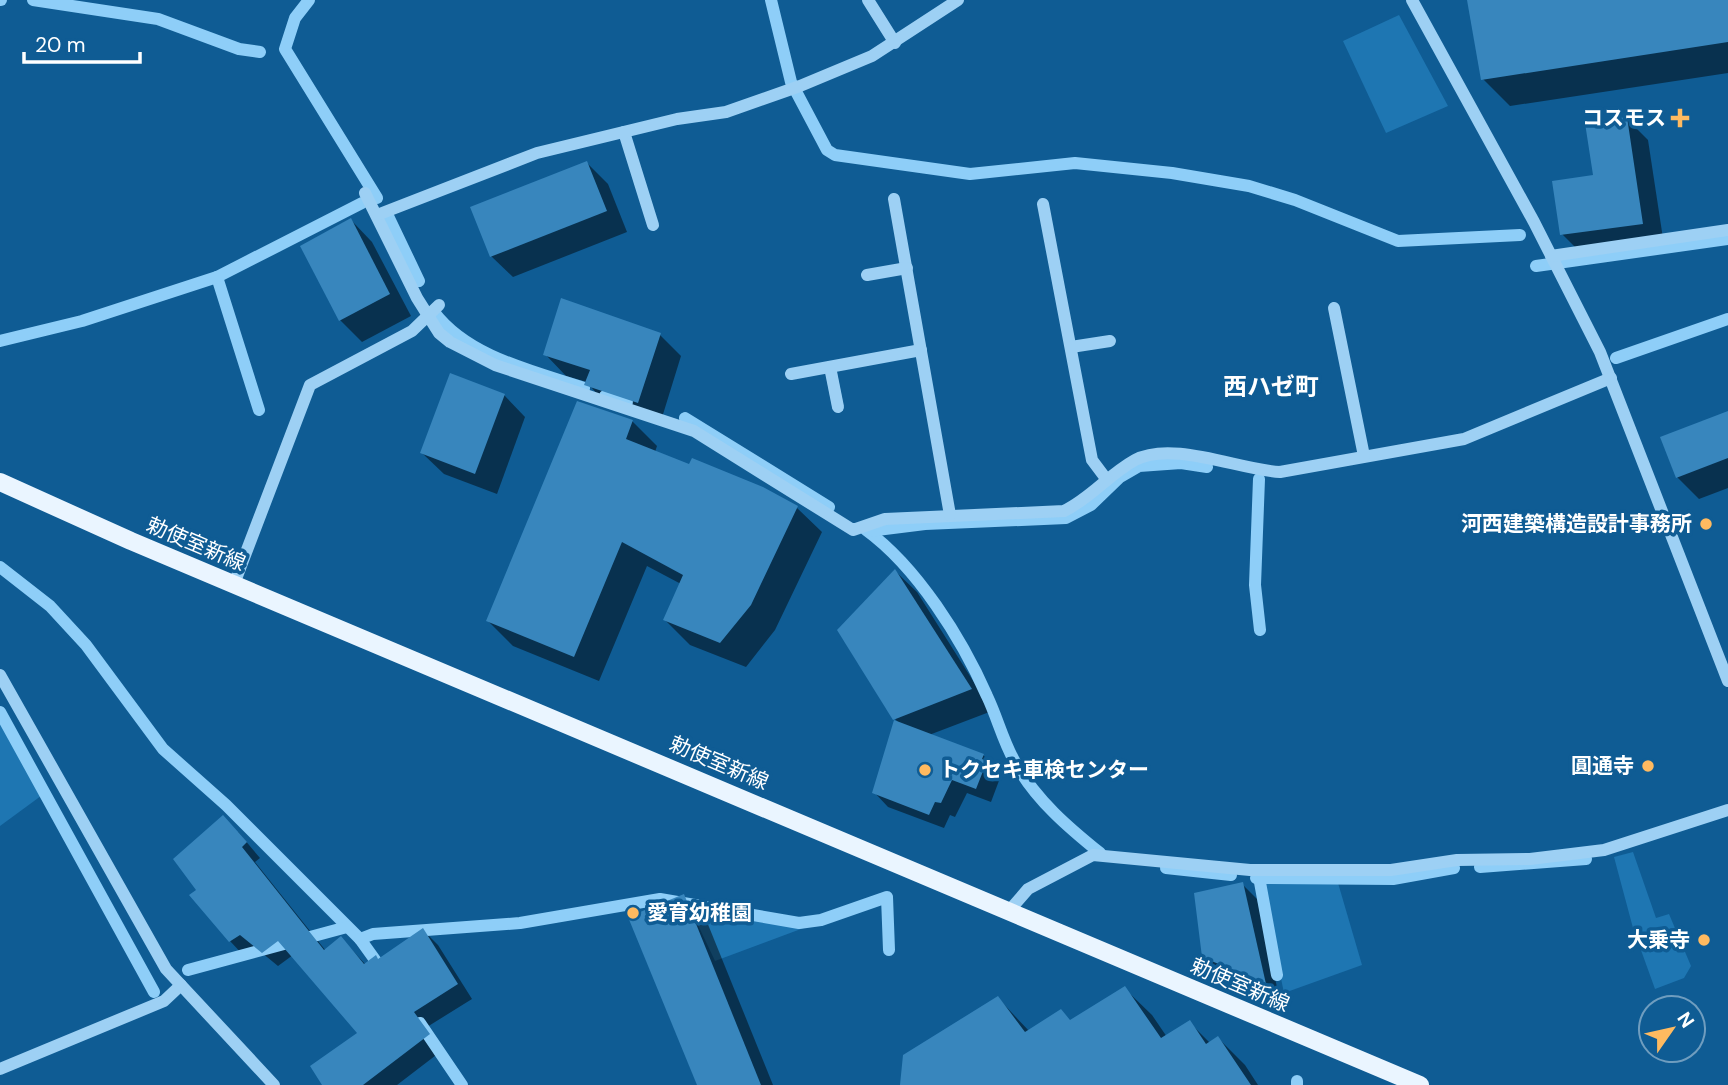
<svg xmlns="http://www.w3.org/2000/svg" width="1728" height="1085" font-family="'DM Sans','Noto Sans JP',sans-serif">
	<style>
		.green { fill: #1e76b2 }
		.shadow { fill: #0007 }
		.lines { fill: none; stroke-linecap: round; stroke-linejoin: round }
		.stream { stroke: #8ecef8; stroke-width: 12 }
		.building { fill: #3886bd }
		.minor { stroke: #9dd0f4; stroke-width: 12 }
		.major { stroke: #eaf5ff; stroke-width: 18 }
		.poi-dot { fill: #ffba60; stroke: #0f5c94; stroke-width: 2.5 }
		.labels { text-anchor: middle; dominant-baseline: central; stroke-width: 7; stroke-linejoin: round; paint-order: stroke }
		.poi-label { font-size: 21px; font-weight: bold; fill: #fff; stroke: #0f5c94; text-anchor: end }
		.street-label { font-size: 21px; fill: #fff; stroke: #0f5c94 }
		.quarter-label { font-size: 24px; font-weight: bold; fill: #fff; stroke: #0f5c94 }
	</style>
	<rect width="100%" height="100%" fill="#0f5c94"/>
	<g class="green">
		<path d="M 1399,15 L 1448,106 L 1386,133 L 1343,41 Z"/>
		<path d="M 0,715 L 45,793 L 0,826 Z"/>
		<path d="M 1633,852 L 1656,918 L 1669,914 L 1691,966 L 1684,978 L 1655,989 L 1633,928 L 1614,857 Z"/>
		<path d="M 1261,881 L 1338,883 L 1362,965 L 1284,993 Z"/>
		<path d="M 689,906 L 797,925 L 817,923 L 715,961 Z"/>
	</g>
	<g class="shadow">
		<path d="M 1469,0 L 1728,0 L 1728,73 L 1510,106 L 1483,79 Z"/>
		<path d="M 1627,119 L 1648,140 L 1664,245 L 1584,256 L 1562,234 Z"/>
		<path d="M 587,163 L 608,184 L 627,232 L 513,277 L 491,256 Z"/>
		<path d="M 351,220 L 372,242 L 411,316 L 362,342 L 340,320 Z"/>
		<path d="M 660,335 L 681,356 L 660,424 L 607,406 L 587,382 L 566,376 L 545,354 Z"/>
		<path d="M 504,395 L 525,417 L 497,494 L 444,474 L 422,453 Z"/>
		<path d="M 1728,413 L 1728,488 L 1699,499 L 1677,477 Z"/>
		<path d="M 632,421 L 657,446 L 655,452 L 797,508 L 822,532 L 775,630 L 746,667 L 690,645 L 665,620 L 681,584 L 647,566 L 599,681 L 513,646 L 488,621 Z"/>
		<path d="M 895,571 L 917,592 L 992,711 L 929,735 L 983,755 L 997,770 L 996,773 L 1000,778 L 991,802 L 967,793 L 955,817 L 950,815 L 944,828 L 888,807 L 874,792 L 901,725 L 895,719 Z"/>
		<path d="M 238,832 L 260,858 L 255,862 L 326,951 L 341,938 L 366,965 L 379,960 L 423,930 L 438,945 L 472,999 L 427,1027 L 444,1049 L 397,1085 L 324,1085 L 359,1033 L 293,955 L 278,966 L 256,948 L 244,956 L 230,941 L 199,890 Z"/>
		<path d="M 1242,884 L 1257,899 L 1279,996 L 1219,971 L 1204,956 Z"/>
		<path d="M 684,896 L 705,917 L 773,1085 L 699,1085 Z"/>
		<path d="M 1124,988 L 1152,1015 L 1167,1037 L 1189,1022 L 1210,1043 L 1218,1038 L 1245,1065 L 1258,1085 L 902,1085 L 998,998 L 1030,1032 L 1071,1021 Z"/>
	</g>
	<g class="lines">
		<g class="stream">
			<path d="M 0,0 L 1,0"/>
			<path d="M 33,0 L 158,19 L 239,49 L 260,52"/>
			<path d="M 309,0 L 295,18 L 285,49 L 377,198"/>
			<path d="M 771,0 L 791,82 L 827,150 L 835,155 L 970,174 L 1075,163 L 1172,173 L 1249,186 L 1295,200 L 1398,241 L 1520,235"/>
			<path d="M 388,216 L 419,281"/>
			<path d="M 1536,266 L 1728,239"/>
			<path d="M 217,277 L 259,410"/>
			<path d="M 434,312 C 468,357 533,371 584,388"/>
			<path d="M 0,341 L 82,321 L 217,277 L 362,203"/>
			<path d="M 1616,358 L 1728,319"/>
			<path d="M 605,396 L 627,402"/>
			<path d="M 685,418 L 829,507"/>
			<path d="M 1259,479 L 1255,585 L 1260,630"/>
			<path d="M 866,530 C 917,567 962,639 987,696 C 998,719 1003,742 1016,764 C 1036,800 1069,828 1100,853"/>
			<path d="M 869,531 L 925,524 L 1066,518 L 1091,505 L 1120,477 L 1139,466 L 1181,463 L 1207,467"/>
			<path d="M 0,567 L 50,606 L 86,645 L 163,749 L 226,805 L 360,939 L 383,971"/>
			<path d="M 0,712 L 154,992"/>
			<path d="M 1480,867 L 1586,859"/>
			<path d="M 1166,868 L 1231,875"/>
			<path d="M 1259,877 L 1277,975"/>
			<path d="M 1256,878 L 1393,879 L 1454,868"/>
			<path d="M 360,939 L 373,934 L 520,923 L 660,899 L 799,923 L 821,920 L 887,897 L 889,950"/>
			<path d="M 188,970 L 347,927"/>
			<path d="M 420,1023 L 462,1085"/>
			<path d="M 1297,1081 L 1297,1085"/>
		</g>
	</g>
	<g class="building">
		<path d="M 1467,0 L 1728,0 L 1728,42 L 1481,80 Z"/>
		<path d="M 1627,117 L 1643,224 L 1560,235 L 1552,181 L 1593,175 L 1585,123 Z"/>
		<path d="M 587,161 L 607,211 L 490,257 L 470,207 Z"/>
		<path d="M 351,218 L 390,294 L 339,321 L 300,246 Z"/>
		<path d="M 561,298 L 661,333 L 638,403 L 584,385 L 590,370 L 543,355 Z"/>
		<path d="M 450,373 L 505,394 L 475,474 L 420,453 Z"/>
		<path d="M 577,401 L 633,420 L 626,439 L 689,464 L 692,458 L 763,487 L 798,506 L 751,605 L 720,643 L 663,620 L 683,575 L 622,542 L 574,657 L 486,621 Z"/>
		<path d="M 1728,411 L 1728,458 L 1676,478 L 1660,437 Z"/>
		<path d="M 895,569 L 972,689 L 893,720 L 837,630 Z"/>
		<path d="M 894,720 L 984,754 L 982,759 L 987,761 L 976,789 L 952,780 L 941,803 L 935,802 L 929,815 L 872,793 Z"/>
		<path d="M 223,815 L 247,842 L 242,847 L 324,950 L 341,936 L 364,964 L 376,955 L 378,959 L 423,928 L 458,984 L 414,1012 L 430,1034 L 363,1085 L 322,1085 L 310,1066 L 357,1033 L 278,941 L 262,953 L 240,935 L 229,942 L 189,895 L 196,890 L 173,859 Z"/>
		<path d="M 1243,882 L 1266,984 L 1202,957 L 1194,893 Z"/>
		<path d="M 684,894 L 761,1085 L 697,1085 L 628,917 Z"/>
		<path d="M 1125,986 L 1161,1038 L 1190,1020 L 1206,1044 L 1218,1036 L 1251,1085 L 900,1085 L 903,1055 L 998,996 L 1025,1032 L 1061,1009 L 1070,1020 Z"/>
	</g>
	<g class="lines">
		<g class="minor">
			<path d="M 868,0 L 895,43"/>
			<path d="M 1412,0 L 1534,222 L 1600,352 L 1728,681"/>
			<path d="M 624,132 L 653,225"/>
			<path d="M 365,193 L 417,298 L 439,333 L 450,342 L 495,365 L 694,431 L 853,530 L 885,519 L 1064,511 C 1091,498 1108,475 1135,460 C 1172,440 1240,470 1280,472 L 1464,439 L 1611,378"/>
			<path d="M 894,199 L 950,515"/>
			<path d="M 1043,204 L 1092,460 L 1107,480"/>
			<path d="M 377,215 L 537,153 L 677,119 L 726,112 L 800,86 L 872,56 L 958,0"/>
			<path d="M 1551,256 L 1728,230"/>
			<path d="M 867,275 L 907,268"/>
			<path d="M 1334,308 L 1364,456"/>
			<path d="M 1071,347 L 1110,341"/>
			<path d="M 830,367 L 838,407"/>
			<path d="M 791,374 L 921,350"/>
			<path d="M 234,584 L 310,385 L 412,331 L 439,305"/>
			<path d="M 0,675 L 166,969 L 274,1085"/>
			<path d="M 1009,911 L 1028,889 L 1093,855 L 1250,870 L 1391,870 L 1457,860 L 1530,859 L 1604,850 L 1728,810"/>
			<path d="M 0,1069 L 164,1001 L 181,985"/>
		</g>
		<path class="major" d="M 0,482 L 131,541 L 1420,1085"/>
	</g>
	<g class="poi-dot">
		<path d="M1676.5 107.5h7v7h7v7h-7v7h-7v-7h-7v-7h7z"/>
		<circle cx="1706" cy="524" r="7"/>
		<circle cx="1648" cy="766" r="7"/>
		<circle cx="925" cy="770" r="7"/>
		<circle cx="633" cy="913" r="7"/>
		<circle cx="1704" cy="940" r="7"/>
	</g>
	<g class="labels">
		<g class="poi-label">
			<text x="1666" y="118">コスモス</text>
			<text x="1692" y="524">河西建築構造設計事務所</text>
			<text x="1634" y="766">圓通寺</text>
			<text x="939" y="770" text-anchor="start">トクセキ車検センター</text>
			<text x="647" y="913" text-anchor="start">愛育幼稚園</text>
			<text x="1690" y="940">大乗寺</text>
		</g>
		<g class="street-label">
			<text transform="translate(196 544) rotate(23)">勅使室新線</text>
			<text transform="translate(719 763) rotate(23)">勅使室新線</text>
			<text transform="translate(1240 985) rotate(23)">勅使室新線</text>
		</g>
		<g class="quarter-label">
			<text x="1271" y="386">西ハゼ町</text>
		</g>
	</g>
	<g transform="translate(1672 1029) rotate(56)"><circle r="33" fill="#0f5c94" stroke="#6f9dbf" stroke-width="2"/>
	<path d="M0-5L12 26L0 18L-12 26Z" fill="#ffba60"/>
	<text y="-10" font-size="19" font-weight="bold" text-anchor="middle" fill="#ffffff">N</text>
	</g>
	<path d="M24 52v10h116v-10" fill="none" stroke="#ffffff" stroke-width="3.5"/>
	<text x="35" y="52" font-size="21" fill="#ffffff" stroke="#0f5c94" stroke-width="5" paint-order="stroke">20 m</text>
</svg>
